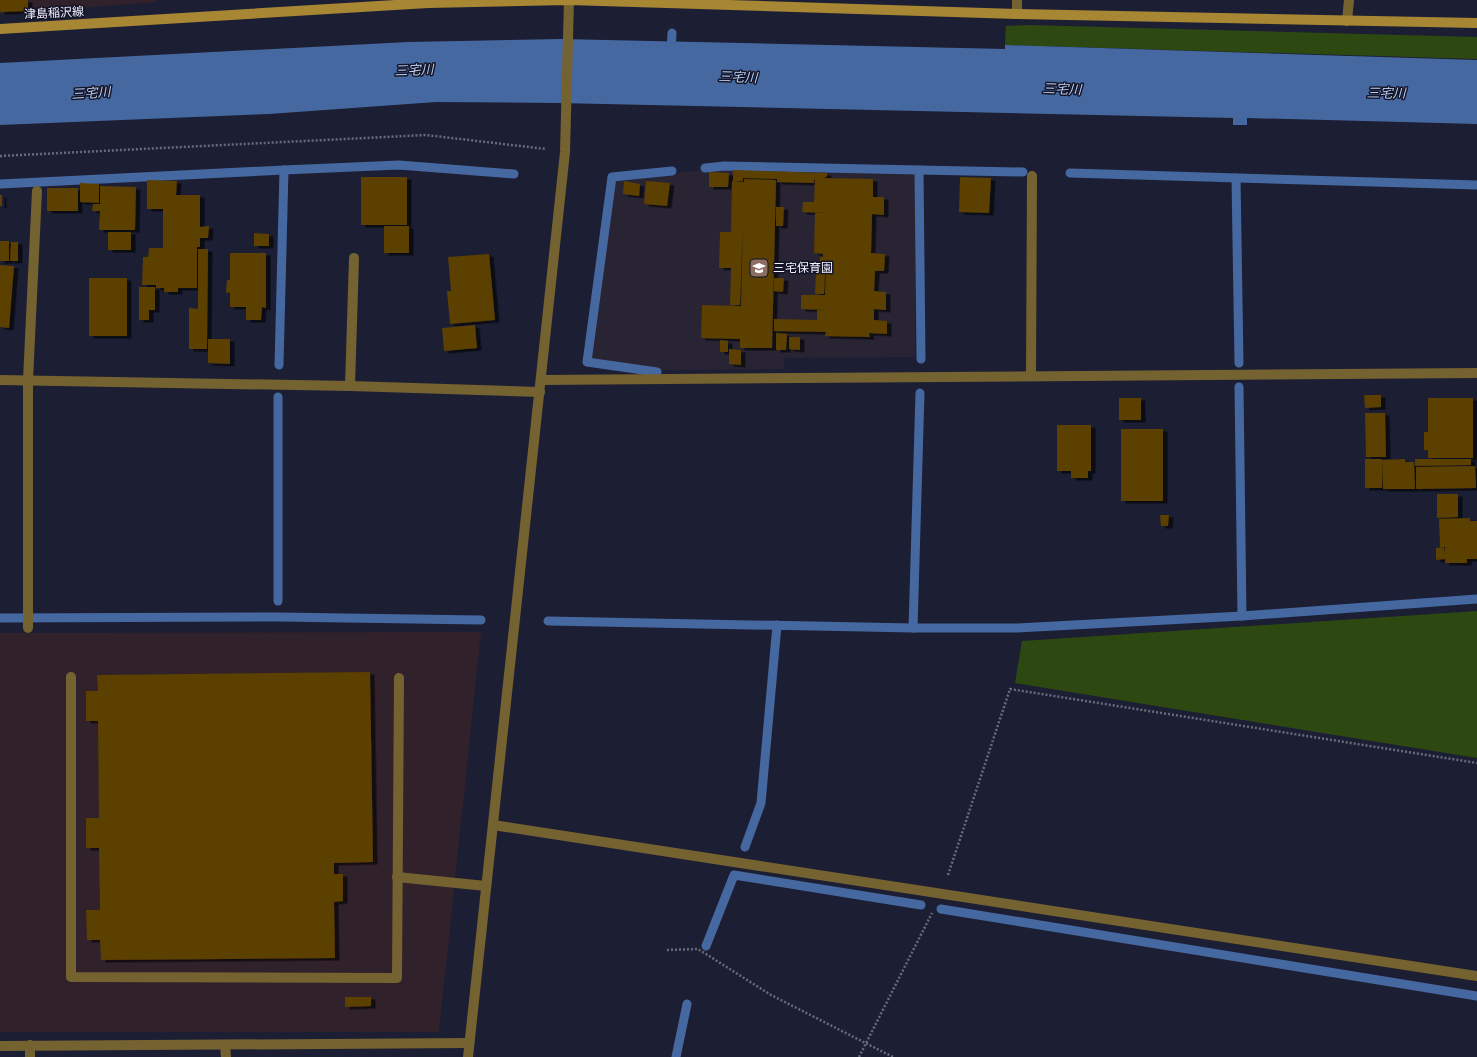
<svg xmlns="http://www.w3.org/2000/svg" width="1477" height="1057" font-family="'Public Sans','Noto Sans JP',sans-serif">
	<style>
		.industrial { fill: #31212b }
		.education { fill: #292434 }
		.green { fill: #2d4911 }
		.water { fill: #4668a0 }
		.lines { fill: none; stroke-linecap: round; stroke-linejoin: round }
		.stream { stroke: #4668a0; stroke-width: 9 }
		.building { fill: #5b3f04; filter: url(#shadow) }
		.path { stroke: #696b7d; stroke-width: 2.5; stroke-dasharray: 2 2; stroke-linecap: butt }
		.service { stroke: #756231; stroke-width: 10 }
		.minor { stroke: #756231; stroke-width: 10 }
		.tertiary { stroke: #756231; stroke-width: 10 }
		.secondary { stroke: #a78734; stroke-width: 10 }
		.labels { text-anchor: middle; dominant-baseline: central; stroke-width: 3; stroke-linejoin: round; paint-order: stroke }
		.street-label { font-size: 12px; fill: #f0f2fe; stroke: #131428 }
		.poi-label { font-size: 12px; fill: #f0f2fe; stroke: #131428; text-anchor: start }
		.water-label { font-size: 13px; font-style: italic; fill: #bbd0f1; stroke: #131428 }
	</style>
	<defs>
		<filter id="shadow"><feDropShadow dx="4.5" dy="2.5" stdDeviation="0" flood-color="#0009"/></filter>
	</defs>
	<rect width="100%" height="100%" fill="#1c1e33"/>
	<g class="industrial">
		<path d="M 0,0 L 157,0 L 156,2 L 0,14 Z"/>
		<path d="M 481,632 L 439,1032 L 0,1032 L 0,633 Z"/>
	</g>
	<path class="education" d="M 725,168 L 915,174 L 915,357 L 784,358 L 784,369 L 665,370 L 591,360 L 615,179 Z"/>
	<g class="green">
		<path d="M 1029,25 L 1477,37 L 1477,59 L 1005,45 L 1006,26 Z"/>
		<path d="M 1477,611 L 1477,758 L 1015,683 L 1022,641 Z"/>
	</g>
	<path class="water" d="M 561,39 L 1005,49 L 1005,45 L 1477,60 L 1477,124 L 1247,118 L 1247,125 L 1233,125 L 1233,118 L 558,103 L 436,102 L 269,114 L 0,125 L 0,63 L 408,42 Z"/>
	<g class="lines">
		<g class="stream">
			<path d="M 671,52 L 672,33"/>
			<path d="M 705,168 L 724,166 L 919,170 L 921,359"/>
			<path d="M 919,170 L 1023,172"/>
			<path d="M 1070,173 L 1477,185"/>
			<path d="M 1236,178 L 1239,363"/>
			<path d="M 0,184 L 284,170 L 399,165 L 514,174"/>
			<path d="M 279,365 L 284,170"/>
			<path d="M 657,372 L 587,362 L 612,177 L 672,171"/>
			<path d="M 1239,387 L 1242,616"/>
			<path d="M 278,601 L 278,397"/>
			<path d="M 0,618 L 278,617 L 481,620"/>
			<path d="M 548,621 L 913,628 L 1017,628 L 1242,616 L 1477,599"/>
			<path d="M 913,628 L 920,393"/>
			<path d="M 745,847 L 761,803 L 777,625"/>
			<path d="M 941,909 L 1477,996"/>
			<path d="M 706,946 L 734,875 L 921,905"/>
			<path d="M 676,1057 L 687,1004"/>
		</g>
	</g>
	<g class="building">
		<path d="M 0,0 L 28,0 L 28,11 L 0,12 Z"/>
		<path d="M 733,170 L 827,173 L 827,177 L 825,177 L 825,178 L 873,179 L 873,197 L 884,197 L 884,215 L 872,214 L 871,253 L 885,254 L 884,271 L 875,271 L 874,291 L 886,292 L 886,310 L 874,309 L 874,320 L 887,321 L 887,334 L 869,333 L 870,337 L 825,336 L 826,332 L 774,331 L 774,319 L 817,320 L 817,310 L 827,310 L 801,309 L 801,295 L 825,295 L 826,270 L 825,272 L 820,272 L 820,257 L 823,257 L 823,254 L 814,253 L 815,213 L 825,213 L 802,212 L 803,202 L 814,202 L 815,180 L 818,180 L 812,180 L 814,180 L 814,183 L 777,182 L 777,179 L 743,178 L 743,181 L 733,181 Z"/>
		<path d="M 709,172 L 729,173 L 728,187 L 709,187 Z"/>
		<rect x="361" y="177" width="46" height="48"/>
		<path d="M 960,177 L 991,178 L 989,213 L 959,212 Z"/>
		<path d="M 744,179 L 776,180 L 772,348 L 740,348 L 740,339 L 701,338 L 702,305 L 741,306 L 743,223 L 740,305 L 730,305 L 731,268 L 719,268 L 720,232 L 731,232 L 732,181 L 744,182 Z"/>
		<path d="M 147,180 L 177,181 L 176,195 L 200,195 L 200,227 L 209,226 L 208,238 L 200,238 L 200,247 L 197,247 L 197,288 L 178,288 L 178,292 L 164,292 L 164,288 L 156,288 L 156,285 L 142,285 L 143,257 L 148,257 L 149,248 L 163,248 L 163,209 L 147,209 Z"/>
		<path d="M 624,181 L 640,184 L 639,196 L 623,194 Z"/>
		<path d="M 646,181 L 670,183 L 667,206 L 644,204 Z"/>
		<path d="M 80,183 L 99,184 L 99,203 L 80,202 Z"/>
		<path d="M 100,186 L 136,187 L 135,230 L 99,230 L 100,211 L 92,211 L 93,204 L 100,204 Z"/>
		<rect x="47" y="188" width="31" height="23"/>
		<rect x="0" y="195" width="2" height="11"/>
		<path d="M 776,207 L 784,207 L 783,226 L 776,226 Z"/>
		<rect x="384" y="226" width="25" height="27"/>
		<rect x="108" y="232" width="23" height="18"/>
		<path d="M 254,233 L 269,234 L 269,246 L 254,246 Z"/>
		<rect x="0" y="241" width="9" height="20"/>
		<path d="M 11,242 L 18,242 L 18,261 L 10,261 Z"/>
		<path d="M 198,249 L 208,249 L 207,349 L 189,349 L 189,308 L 198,309 Z"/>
		<path d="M 230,253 L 266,253 L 266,308 L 262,307 L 261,320 L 246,320 L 246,307 L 230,307 L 230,292 L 226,293 L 227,280 L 230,280 Z"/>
		<path d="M 489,254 L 495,320 L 450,324 L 447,291 L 451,291 L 448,257 Z"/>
		<path d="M 0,265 L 14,266 L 9,328 L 0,327 Z"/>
		<path d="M 816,273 L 825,274 L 824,294 L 815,294 Z"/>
		<rect x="89" y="278" width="38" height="58"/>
		<path d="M 774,278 L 784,278 L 783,292 L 774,291 Z"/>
		<path d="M 139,287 L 155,287 L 155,310 L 149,310 L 149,320 L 139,320 Z"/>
		<path d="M 475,325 L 477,348 L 444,351 L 442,328 Z"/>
		<path d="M 776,333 L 787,334 L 786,350 L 776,350 Z"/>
		<path d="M 789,337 L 800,337 L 800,350 L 789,349 Z"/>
		<path d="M 208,339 L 230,339 L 230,364 L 208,363 Z"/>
		<path d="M 720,340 L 728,341 L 728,352 L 720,352 Z"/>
		<path d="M 729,349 L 741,350 L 741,365 L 729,364 Z"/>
		<path d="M 1364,395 L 1381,395 L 1381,407 L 1365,408 Z"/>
		<rect x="1119" y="398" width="22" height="22"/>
		<path d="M 1428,398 L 1473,398 L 1473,458 L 1428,458 L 1428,450 L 1424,450 L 1424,432 L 1428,432 Z"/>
		<path d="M 1365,413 L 1385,413 L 1386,457 L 1366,457 Z"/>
		<path d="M 1057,425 L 1091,425 L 1091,471 L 1088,471 L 1088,478 L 1071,478 L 1071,471 L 1057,471 Z"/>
		<rect x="1121" y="429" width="42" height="72"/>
		<rect x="1365" y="459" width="17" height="29"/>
		<path d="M 1405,459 L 1405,462 L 1414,462 L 1415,489 L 1383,489 L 1382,460 Z"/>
		<path d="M 1415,459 L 1471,459 L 1471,465 L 1415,466 Z"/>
		<path d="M 1475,466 L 1476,488 L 1416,489 L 1416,467 Z"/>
		<path d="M 1437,494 L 1458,494 L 1458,517 L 1437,518 Z"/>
		<path d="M 1160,515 L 1169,515 L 1168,526 L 1161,526 Z"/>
		<path d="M 1470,518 L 1470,521 L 1477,521 L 1477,559 L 1467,559 L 1467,563 L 1445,563 L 1445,559 L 1436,560 L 1436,548 L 1444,547 L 1445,555 L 1445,547 L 1440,547 L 1439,519 Z"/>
		<path d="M 370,672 L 373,862 L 334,863 L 334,874 L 343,874 L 343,901 L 334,902 L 335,958 L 101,960 L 100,940 L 87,940 L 86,910 L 100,910 L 99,848 L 86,848 L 86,818 L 99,818 L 98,721 L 86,721 L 86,691 L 98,691 L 97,675 Z"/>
		<path d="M 345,997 L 371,997 L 371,1006 L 345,1007 Z"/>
	</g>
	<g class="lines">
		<g class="path">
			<path d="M 0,156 L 426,135 L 546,149"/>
			<path d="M 948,875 L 1010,689 L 1477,763"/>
			<path d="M 667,950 L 698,949 L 771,995 L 893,1057"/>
			<path d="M 859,1057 L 932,913"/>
		</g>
		<g class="service">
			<path d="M 350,386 L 354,258"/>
			<path d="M 71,677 L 71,977 L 397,978 L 399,678"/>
			<path d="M 397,877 L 486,886"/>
		</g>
		<g class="minor">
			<path d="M 1017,14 L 1017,0"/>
			<path d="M 1347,21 L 1349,0"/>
			<path d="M 1031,376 L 1032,176"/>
			<path d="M 0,380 L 350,386 L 540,392"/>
			<path d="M 541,380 L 1477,373"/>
			<path d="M 28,628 L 28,380 L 37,191"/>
			<path d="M 493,825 L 1477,976"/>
			<path d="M 225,1045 L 226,1057"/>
			<path d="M 0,1046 L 469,1043"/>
			<path d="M 30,1057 L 30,1045"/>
		</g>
		<path class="tertiary" d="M 468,1057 L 565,152 L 569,0"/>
		<path class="secondary" d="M 0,29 L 428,3 L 569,0 L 1017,14 L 1477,23"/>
	</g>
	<defs>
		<symbol id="school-square" viewBox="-11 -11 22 22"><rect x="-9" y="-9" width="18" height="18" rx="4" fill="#8d6e63" stroke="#131428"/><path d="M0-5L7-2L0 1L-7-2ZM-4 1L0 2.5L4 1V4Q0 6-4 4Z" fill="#fff"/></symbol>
	</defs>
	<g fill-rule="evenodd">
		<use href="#school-square" x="748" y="257" width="22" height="22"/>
	</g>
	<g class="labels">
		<g class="street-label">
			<text transform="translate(54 13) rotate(-3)">津島稲沢線</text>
		</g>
		<g class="poi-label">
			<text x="773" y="268">三宅保育園</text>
		</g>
		<g class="water-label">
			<text transform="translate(414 70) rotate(-2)">三宅川</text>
			<text transform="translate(738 77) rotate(2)">三宅川</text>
			<text transform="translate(1062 89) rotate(2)">三宅川</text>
			<text transform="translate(91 93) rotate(-4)">三宅川</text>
			<text transform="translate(1386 93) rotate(1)">三宅川</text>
		</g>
	</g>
</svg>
